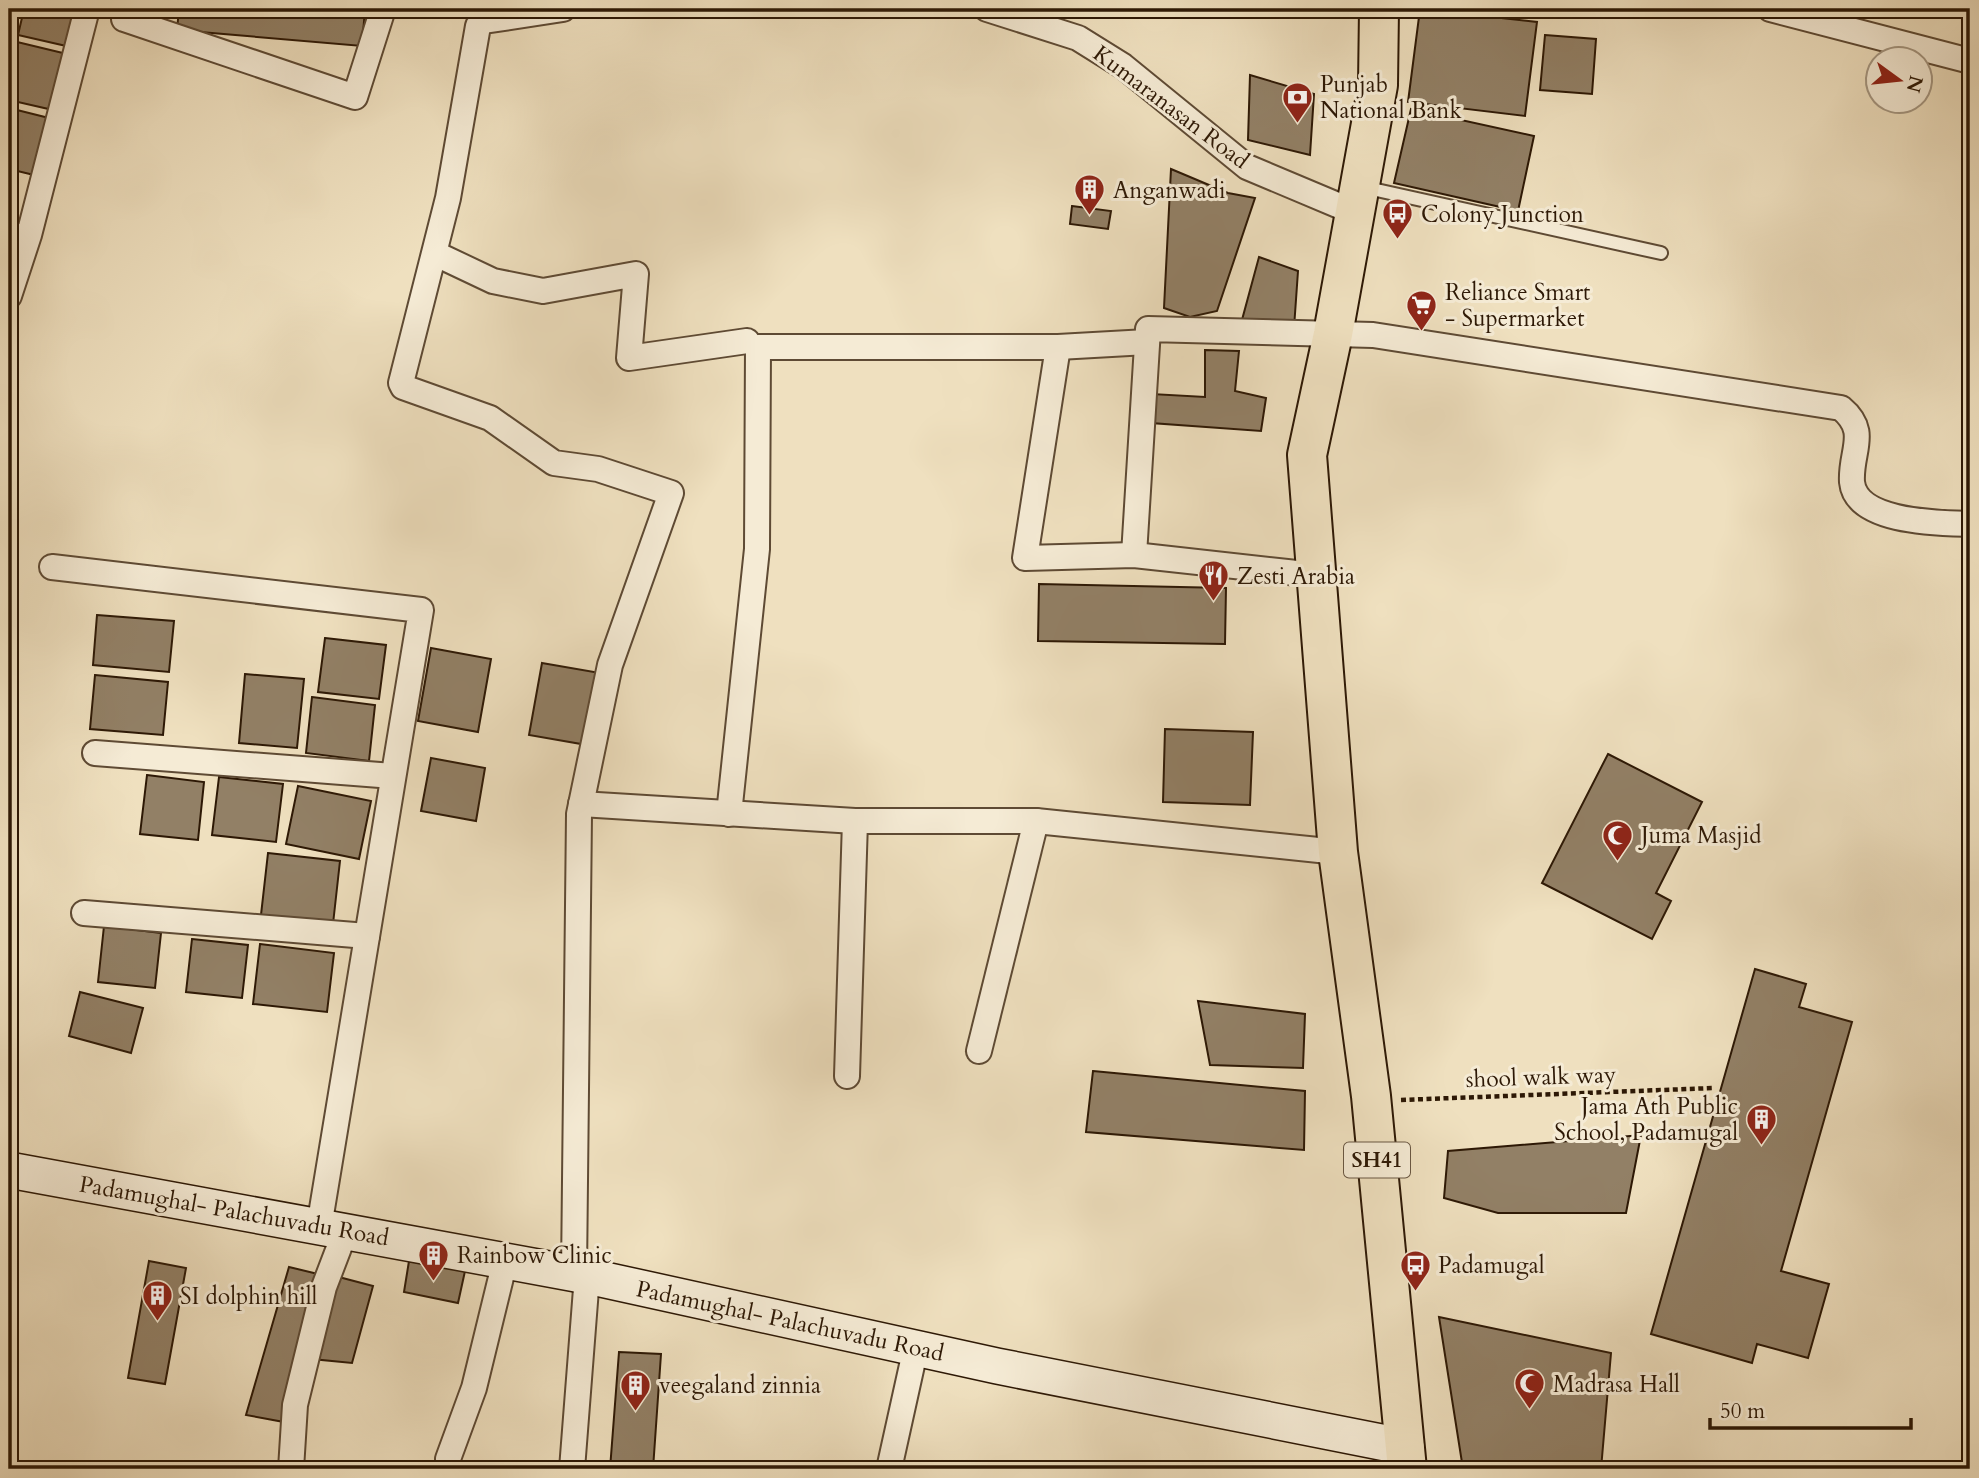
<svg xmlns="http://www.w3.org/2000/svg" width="1979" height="1478" font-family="Cardo,serif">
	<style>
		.building { fill: #928066; stroke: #2d1805; stroke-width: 2 }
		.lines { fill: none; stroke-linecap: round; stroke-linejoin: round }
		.service-casing { stroke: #5e4a34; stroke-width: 16 }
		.minor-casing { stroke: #5e4a34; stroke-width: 28 }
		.secondary-casing { stroke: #2d1805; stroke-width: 38 }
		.primary-casing { stroke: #2d1805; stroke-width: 42 }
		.path { stroke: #2d1805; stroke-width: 4.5; stroke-dasharray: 5 3.5; stroke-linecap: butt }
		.service { stroke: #f5ebd5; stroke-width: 12 }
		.minor { stroke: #f5ebd5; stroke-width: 24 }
		.secondary { stroke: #f5ebd5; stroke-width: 35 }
		.primary { stroke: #efe0bf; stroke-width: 38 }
		.labels { text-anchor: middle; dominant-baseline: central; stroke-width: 6; stroke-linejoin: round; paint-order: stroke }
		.shield { fill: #f5ebd5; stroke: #695743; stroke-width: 2 }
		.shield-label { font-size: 21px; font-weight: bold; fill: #2d1805 }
		.poi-label { font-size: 23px; fill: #2d1805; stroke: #f5ebd5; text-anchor: start }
		.street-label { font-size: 23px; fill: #2d1805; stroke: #f5ebd5 }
	</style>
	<rect width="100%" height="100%" fill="#efe0bf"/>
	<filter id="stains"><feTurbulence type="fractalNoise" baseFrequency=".00286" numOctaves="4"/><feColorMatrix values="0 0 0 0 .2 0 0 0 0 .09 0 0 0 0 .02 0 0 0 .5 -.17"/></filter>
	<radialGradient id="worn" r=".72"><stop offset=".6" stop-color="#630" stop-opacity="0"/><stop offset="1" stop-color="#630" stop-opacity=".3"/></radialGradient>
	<g class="building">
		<path d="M 24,9 L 71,9 L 84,12 L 75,48 L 18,35 Z"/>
		<path d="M 179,9 L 365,9 L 362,46 L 177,30 Z"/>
		<path d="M 1420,9 L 1537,22 L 1525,116 L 1408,102 Z"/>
		<path d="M 1545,35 L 1596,39 L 1592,94 L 1540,90 Z"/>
		<path d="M 13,41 L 67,54 L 53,110 L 9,100 L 9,60 Z"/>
		<path d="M 1250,75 L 1314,94 L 1310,155 L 1248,140 Z"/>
		<path d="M 9,108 L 49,118 L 34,175 L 9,169 Z"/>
		<path d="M 1411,109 L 1534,136 L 1518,211 L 1394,183 Z"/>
		<path d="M 1171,169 L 1228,193 L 1255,198 L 1217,311 L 1190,317 L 1164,308 Z"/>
		<path d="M 1072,206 L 1111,211 L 1108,229 L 1070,224 Z"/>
		<path d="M 1259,257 L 1298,271 L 1294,328 L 1239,331 Z"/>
		<path d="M 1205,350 L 1239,351 L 1235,391 L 1266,398 L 1261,431 L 1151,423 L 1152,394 L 1205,397 Z"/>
		<path d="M 1039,584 L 1226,588 L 1225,644 L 1038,641 Z"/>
		<path d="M 97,615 L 174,621 L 169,672 L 93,665 Z"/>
		<path d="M 325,638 L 386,645 L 379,699 L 318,692 Z"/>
		<path d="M 431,648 L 491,659 L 478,732 L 418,721 Z"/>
		<path d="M 542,663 L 600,673 L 587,745 L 529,735 Z"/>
		<path d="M 245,674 L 304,679 L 297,748 L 239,743 Z"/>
		<path d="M 95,675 L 168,682 L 163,735 L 90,729 Z"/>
		<path d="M 312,697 L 375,705 L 369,761 L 306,753 Z"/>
		<path d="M 1165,729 L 1253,732 L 1250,805 L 1163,802 Z"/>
		<path d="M 1608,754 L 1702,802 L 1656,893 L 1671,901 L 1652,939 L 1542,883 Z"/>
		<path d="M 431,758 L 485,768 L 476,821 L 421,811 Z"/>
		<path d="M 147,775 L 204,782 L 198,840 L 140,834 Z"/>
		<path d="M 219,777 L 283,784 L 276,842 L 212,835 Z"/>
		<path d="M 298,786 L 371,801 L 359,859 L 286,844 Z"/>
		<path d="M 268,853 L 340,861 L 333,924 L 261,915 Z"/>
		<path d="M 104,926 L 161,933 L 155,988 L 98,982 Z"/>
		<path d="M 192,939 L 248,945 L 242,998 L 186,992 Z"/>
		<path d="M 260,944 L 334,953 L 327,1012 L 253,1004 Z"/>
		<path d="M 1755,969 L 1806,984 L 1799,1007 L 1852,1022 L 1781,1271 L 1829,1284 L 1808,1358 L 1757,1344 L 1752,1363 L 1651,1334 Z"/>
		<path d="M 80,992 L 143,1008 L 131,1053 L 69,1036 Z"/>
		<path d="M 1198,1001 L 1305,1014 L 1303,1068 L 1210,1065 Z"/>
		<path d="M 1093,1071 L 1305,1091 L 1304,1150 L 1086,1132 Z"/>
		<path d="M 1641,1135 L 1626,1213 L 1498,1213 L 1444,1198 L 1448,1151 Z"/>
		<path d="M 149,1261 L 186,1268 L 165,1384 L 128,1378 Z"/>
		<path d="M 409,1261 L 465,1271 L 458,1303 L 404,1292 Z"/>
		<path d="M 289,1267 L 318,1274 L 284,1422 L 246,1415 Z"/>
		<path d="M 335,1276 L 373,1286 L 352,1363 L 312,1359 Z"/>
		<path d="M 1439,1317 L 1611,1353 L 1601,1469 L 1463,1469 Z"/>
		<path d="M 619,1352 L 661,1354 L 653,1469 L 610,1469 Z"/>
	</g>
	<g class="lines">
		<defs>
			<g id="service">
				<path d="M 1363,187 L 1661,253"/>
				<path d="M 9,226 L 29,235"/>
			</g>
			<g id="minor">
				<path d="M 128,9 L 124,19 L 355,97 L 383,9"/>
				<path d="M 563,9 L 484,21 L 478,26 L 448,198 L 401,383 L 403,387 L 490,418 L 554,463 L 598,469 L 671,493 L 610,665 L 579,814 L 574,1273"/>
				<path d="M 987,9 L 1078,38 L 1123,66 L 1247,167 L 1354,212"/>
				<path d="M 1770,9 L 1970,61"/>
				<path d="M 436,254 L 493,281 L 543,291 L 636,274 L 629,358 L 747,341"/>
				<path d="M 9,296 L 29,235 L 87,9"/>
				<path d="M 1058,347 L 1147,342"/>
				<path d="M 1134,555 L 1148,329 L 1373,335 L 1841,408 C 1870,432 1850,451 1852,482 C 1856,523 1939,523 1970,524"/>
				<path d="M 52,567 L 421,610 L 319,1227"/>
				<path d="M 95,753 L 393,776"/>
				<path d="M 581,804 L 855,821 L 1036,821 L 1338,852"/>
				<path d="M 729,814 L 757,549 L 758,347 L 1058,347 L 1025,558 L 1134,555 L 1315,575"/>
				<path d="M 84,913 L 367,936"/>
				<path d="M 979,1051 L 1036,821"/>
				<path d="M 847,1076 L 855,821"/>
				<path d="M 291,1469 L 295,1405 L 324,1287 L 345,1232"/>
				<path d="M 448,1469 L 448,1459 L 474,1388 L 505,1261"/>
				<path d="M 572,1469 L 587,1276"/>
				<path d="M 889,1469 L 916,1347"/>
			</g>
			<path id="secondary" d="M 9,1170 L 587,1276 L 997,1366 L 1406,1447"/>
			<path id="primary" d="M 1379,9 L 1378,85 L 1333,334 L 1307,455 L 1338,852 L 1371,1096 L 1407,1469"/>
		</defs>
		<use href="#service" class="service-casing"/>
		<use href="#minor" class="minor-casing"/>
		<use href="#secondary" class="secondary-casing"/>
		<use href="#primary" class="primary-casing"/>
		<path class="path" d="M 1401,1100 L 1714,1088"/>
		<use href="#service" class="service"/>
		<use href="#minor" class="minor"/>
		<use href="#secondary" class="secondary"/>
		<use href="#primary" class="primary"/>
	</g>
	<defs>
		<symbol id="bank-pin" viewBox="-11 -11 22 30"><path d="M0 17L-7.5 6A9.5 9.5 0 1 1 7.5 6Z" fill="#8f2418" stroke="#f5ebd5"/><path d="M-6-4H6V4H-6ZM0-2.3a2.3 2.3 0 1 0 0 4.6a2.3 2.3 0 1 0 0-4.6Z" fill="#fff"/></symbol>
		<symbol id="building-pin" viewBox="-11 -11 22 30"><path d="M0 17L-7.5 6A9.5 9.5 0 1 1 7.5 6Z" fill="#8f2418" stroke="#f5ebd5"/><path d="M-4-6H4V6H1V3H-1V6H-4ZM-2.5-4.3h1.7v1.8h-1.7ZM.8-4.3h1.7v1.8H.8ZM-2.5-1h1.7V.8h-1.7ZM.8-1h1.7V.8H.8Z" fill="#fff"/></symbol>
		<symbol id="bus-pin" viewBox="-11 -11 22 30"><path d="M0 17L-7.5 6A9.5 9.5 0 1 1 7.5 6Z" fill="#8f2418" stroke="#f5ebd5"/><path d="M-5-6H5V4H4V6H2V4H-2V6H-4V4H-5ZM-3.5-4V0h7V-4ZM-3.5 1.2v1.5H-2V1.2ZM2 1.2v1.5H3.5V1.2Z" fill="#fff"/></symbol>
		<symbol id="supermarket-pin" viewBox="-11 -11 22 30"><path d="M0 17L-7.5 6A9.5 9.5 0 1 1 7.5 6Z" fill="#8f2418" stroke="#f5ebd5"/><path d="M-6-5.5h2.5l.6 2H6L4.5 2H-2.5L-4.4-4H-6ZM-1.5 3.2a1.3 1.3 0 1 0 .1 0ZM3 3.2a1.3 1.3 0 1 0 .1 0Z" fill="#fff"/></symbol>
		<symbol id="restaurant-pin" viewBox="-11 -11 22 30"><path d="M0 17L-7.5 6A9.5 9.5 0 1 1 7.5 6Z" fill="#8f2418" stroke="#f5ebd5"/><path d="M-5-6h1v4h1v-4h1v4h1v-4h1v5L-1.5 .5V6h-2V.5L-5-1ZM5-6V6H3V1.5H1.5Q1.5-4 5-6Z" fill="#fff"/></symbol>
		<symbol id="mosque-pin" viewBox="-11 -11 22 30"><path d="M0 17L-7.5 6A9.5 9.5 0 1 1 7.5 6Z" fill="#8f2418" stroke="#f5ebd5"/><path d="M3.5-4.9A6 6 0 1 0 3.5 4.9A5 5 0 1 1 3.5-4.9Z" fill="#fff"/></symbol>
	</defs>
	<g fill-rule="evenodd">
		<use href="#bank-pin" x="1280" y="80" width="35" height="47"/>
		<use href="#building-pin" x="1072" y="172" width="35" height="47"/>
		<use href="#bus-pin" x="1380" y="196" width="35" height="47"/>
		<use href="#supermarket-pin" x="1404" y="288" width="35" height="47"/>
		<use href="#restaurant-pin" x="1196" y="558" width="35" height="47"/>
		<use href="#mosque-pin" x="1600" y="818" width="35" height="47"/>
		<use href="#building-pin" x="1744" y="1102" width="35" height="47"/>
		<use href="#building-pin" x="416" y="1238" width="35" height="47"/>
		<use href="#bus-pin" x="1398" y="1248" width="35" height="47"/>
		<use href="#building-pin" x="140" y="1278" width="35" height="47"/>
		<use href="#mosque-pin" x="1512" y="1366" width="35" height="47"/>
		<use href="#building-pin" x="618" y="1368" width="35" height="47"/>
	</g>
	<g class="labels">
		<rect class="shield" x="1344" y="1142.5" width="66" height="35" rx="5"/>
		<g class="shield-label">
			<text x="1377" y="1160">SH41</text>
		</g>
		<g class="poi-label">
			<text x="1320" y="84">Punjab<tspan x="1320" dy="26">National Bank</tspan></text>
			<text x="1113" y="190">Anganwadi</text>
			<text x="1421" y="214">Colony Junction</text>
			<text x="1445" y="292">Reliance Smart<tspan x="1445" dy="26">- Supermarket</tspan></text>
			<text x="1237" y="576">Zesti Arabia</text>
			<text x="1641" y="835">Juma Masjid</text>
			<text x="1738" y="1106" text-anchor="end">Jama Ath Public<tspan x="1738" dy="26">School, Padamugal</tspan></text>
			<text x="457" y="1255">Rainbow Clinic</text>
			<text x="1438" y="1265">Padamugal</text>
			<text x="180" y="1296">SI dolphin hill</text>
			<text x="1553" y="1384">Madrasa Hall</text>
			<text x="659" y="1385">veegaland zinnia</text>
		</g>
		<g class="street-label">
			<text transform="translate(1171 107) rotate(37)">Kumaranasan Road</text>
			<text transform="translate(1541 1077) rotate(-2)">shool walk way</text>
			<text transform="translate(234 1211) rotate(10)">Padamughal- Palachuvadu Road</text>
			<text transform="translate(790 1321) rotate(12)">Padamughal- Palachuvadu Road</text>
		</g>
	</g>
	<rect width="1979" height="1478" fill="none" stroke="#efe0bf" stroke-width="35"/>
	<rect x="10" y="10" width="1958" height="1457" fill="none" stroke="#2d1805" stroke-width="3.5"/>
	<rect x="18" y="18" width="1944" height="1443" fill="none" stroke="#2d1805" stroke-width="2"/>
	<g transform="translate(1899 80) rotate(105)"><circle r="33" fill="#f5ebd5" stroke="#a59782" stroke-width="2"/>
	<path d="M0-5L12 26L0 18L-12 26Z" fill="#8f2418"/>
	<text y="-10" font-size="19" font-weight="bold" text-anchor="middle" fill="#2d1805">N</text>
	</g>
	<path d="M1710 1418v10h201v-10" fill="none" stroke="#2d1805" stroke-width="3.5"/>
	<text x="1720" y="1418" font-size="21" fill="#2d1805" stroke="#f5ebd5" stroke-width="5" paint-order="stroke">50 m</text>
	<rect width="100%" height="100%" filter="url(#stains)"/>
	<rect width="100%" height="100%" fill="url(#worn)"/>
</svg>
